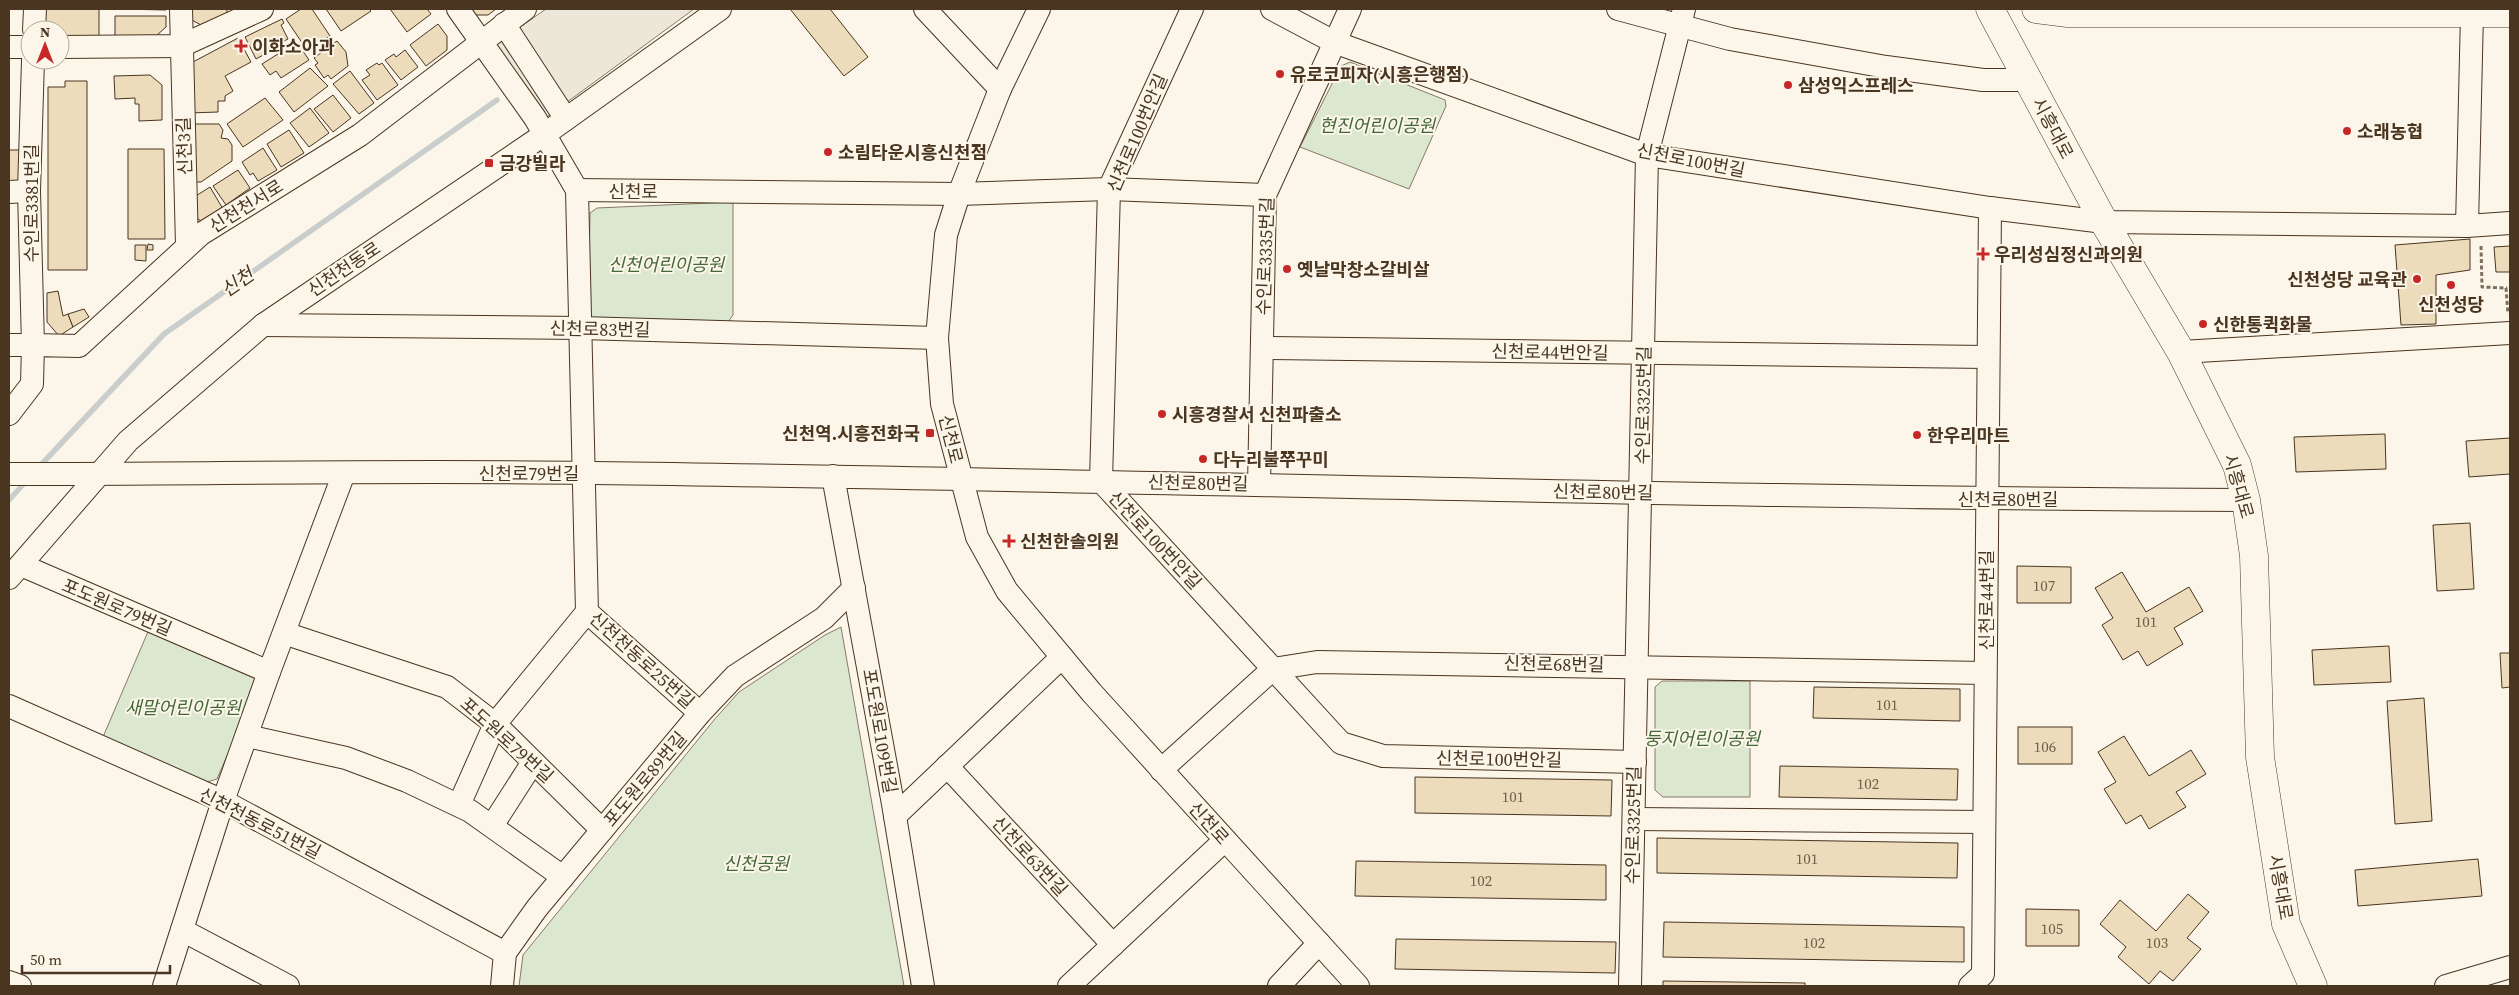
<svg xmlns="http://www.w3.org/2000/svg" width="2519" height="995" font-family="'Source Serif 4','Noto Sans KR',serif">
	<style>
		.green { fill: #dce7d0; stroke: #887966 }
		.parking { fill: #ede7d9; stroke: #887966 }
		.lines { fill: none; stroke-linecap: round; stroke-linejoin: round }
		.stream { stroke: #c9cecd; stroke-width: 5.5 }
		.building { fill: #ecdcbc; stroke: #4a3520 }
		.minor-casing { stroke: #4a3520; stroke-width: 24 }
		.major-casing { stroke: #4a3520; stroke-width: 29 }
		.path { stroke: #7f6f5c; stroke-width: 3; stroke-dasharray: 4 2.5; stroke-linecap: butt }
		.minor { stroke: #fbf6e9; stroke-width: 22 }
		.major { stroke: #fbf6e9; stroke-width: 28 }
		.poi-dot { fill: #c62828; stroke: #fbf6e9; stroke-width: 2 }
		.labels { text-anchor: middle; dominant-baseline: central; stroke-width: 4; stroke-linejoin: round; paint-order: stroke }
		.number-label { font-size: 15px; fill: #725f47 }
		.poi-label { font-size: 18px; font-weight: bold; fill: #4a3520; stroke: #fbf6e9; text-anchor: start }
		.park-label { font-size: 18px; font-style: italic; fill: #436837; stroke: #fbf6e9 }
		.street-label { font-size: 18px; fill: #4a3520; stroke: #fbf6e9 }
		.water-label { font-size: 19px; font-style: italic; fill: #4a3520; stroke: #fbf6e9 }
	</style>
	<rect width="100%" height="100%" fill="#fbf6e9"/>
	<g class="green">
		<path d="M 1350,62 L 1445,100 L 1446,106 L 1409,189 L 1300,147 L 1341,66 Z"/>
		<path d="M 733,202 L 733,315 L 728,322 L 595,324 L 588,316 L 590,213 L 597,208 Z"/>
		<path d="M 150,627 L 257,673 L 259,682 L 217,779 L 207,782 L 103,737 Z"/>
		<path d="M 841,627 L 904,986 L 519,986 L 523,955 L 714,720 L 739,692 L 825,635 Z"/>
		<path d="M 1662,681 L 1750,681 L 1750,797 L 1663,797 L 1655,790 L 1655,687 Z"/>
	</g>
	<path class="parking" d="M 546,9 L 694,9 L 544,119 L 496,44 Z"/>
	<g class="lines">
		<g class="stream">
			<path d="M 38,468 L 164,334 L 497,100"/>
			<path d="M 9,500 L 27,480"/>
		</g>
	</g>
	<g class="building">
		<path d="M 42,9 L 99,9 L 99,40 L 60,39 L 60,30 L 43,30 Z"/>
		<path d="M 117,9 L 166,9 L 166,10 Z"/>
		<path d="M 190,9 L 227,9 L 227,14 L 201,25 L 190,19 Z"/>
		<path d="M 301,9 L 312,9 L 330,36 L 307,50 L 286,19 Z"/>
		<path d="M 326,9 L 369,9 L 371,11 L 341,31 Z"/>
		<path d="M 390,9 L 427,9 L 431,14 L 407,32 Z"/>
		<path d="M 471,9 L 496,9 L 488,15 L 475,15 Z"/>
		<path d="M 790,9 L 830,9 L 868,57 L 844,76 Z"/>
		<path d="M 115,16 L 166,16 L 166,27 L 156,36 L 115,36 Z"/>
		<path d="M 282,19 L 284,23 L 281,25 L 288,39 L 264,51 L 265,54 L 256,59 L 245,37 Z"/>
		<path d="M 438,24 L 447,36 L 447,50 L 426,66 L 410,45 Z"/>
		<path d="M 238,38 L 251,62 L 225,76 L 233,91 L 225,96 L 225,101 L 218,101 L 218,112 L 189,113 L 193,62 Z"/>
		<path d="M 337,41 L 346,52 L 348,66 L 331,79 L 328,75 L 324,78 L 315,65 L 318,63 L 314,58 Z"/>
		<path d="M 297,42 L 309,60 L 281,78 L 276,71 L 270,75 L 262,64 Z"/>
		<path d="M 405,50 L 418,67 L 401,80 L 385,60 L 394,54 L 396,57 Z"/>
		<path d="M 377,63 L 379,65 L 382,63 L 398,85 L 377,100 L 362,80 L 370,75 L 366,70 Z"/>
		<path d="M 310,68 L 328,86 L 294,112 L 279,92 Z"/>
		<path d="M 350,71 L 374,103 L 359,114 L 333,84 Z"/>
		<path d="M 150,75 L 162,85 L 162,120 L 139,121 L 139,104 L 135,104 L 135,98 L 115,99 L 114,76 Z"/>
		<path d="M 65,81 L 87,81 L 87,270 L 48,270 L 48,87 L 65,87 Z"/>
		<path d="M 333,95 L 351,118 L 333,132 L 314,109 Z"/>
		<path d="M 265,98 L 283,120 L 243,147 L 227,124 Z"/>
		<path d="M 310,108 L 329,133 L 309,147 L 290,123 Z"/>
		<path d="M 190,124 L 219,124 L 223,130 L 221,138 L 228,139 L 232,145 L 232,161 L 201,182 L 190,182 Z"/>
		<path d="M 289,130 L 304,153 L 281,167 L 267,144 Z"/>
		<path d="M 263,148 L 277,170 L 258,181 L 253,173 L 250,175 L 242,162 Z"/>
		<path d="M 128,149 L 164,149 L 165,239 L 128,239 Z"/>
		<rect x="9" y="150" width="14" height="36"/>
		<path d="M 238,170 L 250,188 L 226,205 L 213,186 Z"/>
		<path d="M 210,187 L 223,209 L 202,222 L 192,214 L 191,199 Z"/>
		<path d="M 2470,239 L 2470,270 L 2436,275 L 2436,324 L 2401,325 L 2395,245 Z"/>
		<path d="M 148,244 L 153,245 L 153,250 L 147,250 Z"/>
		<path d="M 135,245 L 146,245 L 146,261 L 135,260 Z"/>
		<path d="M 2510,246 L 2510,272 L 2496,272 L 2494,247 Z"/>
		<path d="M 58,291 L 63,316 L 68,314 L 73,327 L 59,336 L 47,322 L 47,293 Z"/>
		<path d="M 84,309 L 89,317 L 73,327 L 68,314 Z"/>
		<path d="M 2385,434 L 2386,469 L 2296,472 L 2294,437 Z"/>
		<path d="M 2510,438 L 2510,474 L 2469,477 L 2466,441 Z"/>
		<path d="M 2470,523 L 2474,589 L 2437,591 L 2433,525 Z"/>
		<path d="M 2017,566 L 2071,567 L 2071,603 L 2017,603 Z"/>
		<path d="M 2122,572 L 2146,612 L 2189,587 L 2203,611 L 2174,628 L 2183,644 L 2147,666 L 2138,651 L 2123,660 L 2102,625 L 2113,618 L 2095,588 Z"/>
		<path d="M 2389,646 L 2391,682 L 2314,685 L 2312,650 Z"/>
		<path d="M 2500,653 L 2510,653 L 2510,687 L 2502,688 Z"/>
		<path d="M 1814,687 L 1960,689 L 1960,721 L 1813,718 Z"/>
		<path d="M 2424,698 L 2432,821 L 2395,824 L 2387,701 Z"/>
		<rect x="2018" y="727" width="54" height="37"/>
		<path d="M 2124,736 L 2149,776 L 2191,750 L 2206,774 L 2176,792 L 2186,807 L 2149,829 L 2141,815 L 2126,824 L 2104,789 L 2116,782 L 2098,752 Z"/>
		<path d="M 1780,766 L 1958,769 L 1957,800 L 1779,797 Z"/>
		<path d="M 1415,777 L 1612,780 L 1611,816 L 1415,813 Z"/>
		<path d="M 1657,838 L 1958,843 L 1957,878 L 1657,873 Z"/>
		<path d="M 2478,859 L 2482,896 L 2358,906 L 2355,870 Z"/>
		<path d="M 1356,861 L 1606,865 L 1606,900 L 1355,896 Z"/>
		<path d="M 2188,894 L 2209,912 L 2187,938 L 2201,949 L 2173,981 L 2160,971 L 2149,984 L 2118,957 L 2126,947 L 2100,924 L 2120,900 L 2156,931 Z"/>
		<path d="M 2026,909 L 2079,910 L 2079,946 L 2026,946 Z"/>
		<path d="M 1664,922 L 1964,927 L 1964,962 L 1663,957 Z"/>
		<path d="M 1396,939 L 1616,942 L 1615,973 L 1395,969 Z"/>
		<path d="M 1663,981 L 1805,983 L 1805,986 L 1663,986 Z"/>
	</g>
	<g class="lines">
		<defs>
			<g id="minor">
				<path d="M 181,9 L 187,246"/>
				<path d="M 458,9 L 535,118 L 577,190 L 587,612 L 700,713"/>
				<path d="M 925,9 L 1000,89"/>
				<path d="M 1039,9 L 1000,89 L 959,194 L 946,235 L 937,338 L 942,404 L 977,537 L 1007,591 L 1092,693 L 1358,986"/>
				<path d="M 1192,9 L 1109,189 L 1101,481 L 1341,743 L 1383,756 L 1635,762"/>
				<path d="M 1272,9 L 1334,42 L 1647,155 L 1990,208 L 2104,222 L 2467,226 L 2472,13"/>
				<path d="M 1618,9 L 1730,39 L 1886,67 L 1983,80 L 2028,80"/>
				<path d="M 504,24 L 566,119"/>
				<path d="M 34,30 L 35,9"/>
				<path d="M 9,47 L 30,47"/>
				<path d="M 60,47 L 181,46 L 262,9"/>
				<path d="M 577,190 L 959,194 L 1109,189 L 1265,195"/>
				<path d="M 9,192 L 29,191"/>
				<path d="M 2467,226 L 2510,223"/>
				<path d="M 263,325 L 581,328 L 937,338"/>
				<path d="M 9,345 L 33,345 L 29,191 L 33,60"/>
				<path d="M 1262,348 L 1988,357"/>
				<path d="M 2181,352 L 2510,333"/>
				<path d="M 9,414 L 32,384 L 33,345 L 79,346 L 201,234 L 360,135 L 525,9"/>
				<path d="M 9,474 C 204,474 399,470 593,473 C 1144,480 1695,498 2246,500"/>
				<path d="M 833,476 L 893,804 L 923,986"/>
				<path d="M 1259,485 L 1265,195 L 1350,9"/>
				<path d="M 21,565 L 269,672"/>
				<path d="M 9,578 L 128,441 L 263,325 L 545,134 L 720,9"/>
				<path d="M 284,633 L 447,687 L 495,724 L 602,830"/>
				<path d="M 9,706 L 223,801 L 505,953"/>
				<path d="M 247,736 L 346,758 L 407,781 L 470,811 L 563,877"/>
				<path d="M 947,766 L 1113,945"/>
				<path d="M 1161,770 L 1273,669 L 1317,662 L 1985,673"/>
				<path d="M 459,805 L 495,724 L 587,612"/>
				<path d="M 895,816 L 1062,657"/>
				<path d="M 1634,819 L 1984,822"/>
				<path d="M 492,826 L 533,762"/>
				<path d="M 182,930 L 288,986"/>
				<path d="M 9,982 L 20,986"/>
				<path d="M 164,986 L 223,801 L 269,672 L 344,473"/>
				<path d="M 502,986 L 505,953 L 537,908 L 700,713 L 735,676 L 824,618 L 854,588"/>
				<path d="M 1069,986 L 1225,840"/>
				<path d="M 1279,986 L 1319,943"/>
				<path d="M 1630,986 L 1647,155 L 1684,9"/>
				<path d="M 1970,986 L 1983,974 L 1990,208"/>
				<path d="M 2446,986 L 2510,967"/>
			</g>
			<g id="major">
				<path d="M 1990,9 L 2104,222 L 2181,352 L 2237,465 L 2246,500 L 2254,556 L 2260,757 L 2286,924 L 2313,986"/>
				<path d="M 2036,9 L 2068,13 L 2510,13"/>
			</g>
		</defs>
		<use href="#minor" class="minor-casing"/>
		<use href="#major" class="major-casing"/>
		<path class="path" d="M 2481,246 L 2482,287 L 2506,288 L 2508,314"/>
		<use href="#minor" class="minor"/>
		<use href="#major" class="major"/>
	</g>
	<g class="poi-dot">
		<path d="M238.5 38.5h5v5h5v5h-5v5h-5v-5h-5v-5h5z"/>
		<circle cx="1280" cy="74" r="5"/>
		<circle cx="1788" cy="85" r="5"/>
		<circle cx="2347" cy="131" r="5"/>
		<circle cx="828" cy="152" r="5"/>
		<rect x="484" y="158" width="10" height="10" rx="2.5"/>
		<path d="M1980.5 246.5h5v5h5v5h-5v5h-5v-5h-5v-5h5z"/>
		<circle cx="1287" cy="269" r="5"/>
		<circle cx="2417" cy="279" r="5"/>
		<circle cx="2451" cy="285" r="5"/>
		<circle cx="2203" cy="324" r="5"/>
		<circle cx="1162" cy="414" r="5"/>
		<rect x="925" y="428" width="10" height="10" rx="2.5"/>
		<circle cx="1917" cy="435" r="5"/>
		<circle cx="1203" cy="459" r="5"/>
		<path d="M1006.5 533.5h5v5h5v5h-5v5h-5v-5h-5v-5h5z"/>
	</g>
	<g class="labels">
		<g class="number-label">
			<text x="2044" y="585">107</text>
			<text x="2146" y="621">101</text>
			<text x="1887" y="704">101</text>
			<text x="2045" y="746">106</text>
			<text x="1868" y="783">102</text>
			<text x="1513" y="796">101</text>
			<text x="1807" y="858">101</text>
			<text x="1481" y="880">102</text>
			<text x="2052" y="928">105</text>
			<text x="1814" y="942">102</text>
			<text x="2157" y="942">103</text>
		</g>
		<g class="poi-label">
			<text x="252" y="46">이화소아과</text>
			<text x="1290" y="74">유로코피자(시흥은행점)</text>
			<text x="1798" y="85">삼성익스프레스</text>
			<text x="2357" y="131">소래농협</text>
			<text x="838" y="152">소림타운시흥신천점</text>
			<text x="499" y="163">금강빌라</text>
			<text x="1994" y="254">우리성심정신과의원</text>
			<text x="1297" y="269">옛날막창소갈비살</text>
			<text x="2407" y="279" text-anchor="end">신천성당 교육관</text>
			<text x="2451" y="304" text-anchor="middle">신천성당</text>
			<text x="2213" y="324">신한통퀵화물</text>
			<text x="1172" y="414">시흥경찰서 신천파출소</text>
			<text x="920" y="433" text-anchor="end">신천역.시흥전화국</text>
			<text x="1927" y="435">한우리마트</text>
			<text x="1213" y="459">다누리불쭈꾸미</text>
			<text x="1020" y="541">신천한솔의원</text>
		</g>
		<g class="park-label">
			<text x="1377" y="125">현진어린이공원</text>
			<text x="666" y="264">신천어린이공원</text>
			<text x="183" y="707">새말어린이공원</text>
			<text x="1702" y="738">둥지어린이공원</text>
			<text x="756" y="863">신천공원</text>
		</g>
		<g class="street-label">
			<text transform="translate(2053 128) rotate(62)">시흥대로</text>
			<text transform="translate(1137 133) rotate(-67)">신천로100번안길</text>
			<text transform="translate(184 146) rotate(-92)">신천3길</text>
			<text transform="translate(1691 160) rotate(11)">신천로100번길</text>
			<text x="633" y="191">신천로</text>
			<text transform="translate(31 203) rotate(-90)">수인로3381번길</text>
			<text transform="translate(246 206) rotate(-32)">신천천서로</text>
			<text transform="translate(1265 256) rotate(-88)">수인로3335번길</text>
			<text transform="translate(344 269) rotate(-34)">신천천동로</text>
			<text transform="translate(600 329) rotate(1)">신천로83번길</text>
			<text transform="translate(1550 352) rotate(1)">신천로44번안길</text>
			<text transform="translate(1643 405) rotate(-89)">수인로3325번길</text>
			<text transform="translate(951 439) rotate(76)">신천로</text>
			<text x="529" y="473">신천로79번길</text>
			<text transform="translate(1198 483) rotate(1)">신천로80번길</text>
			<text transform="translate(2239 486) rotate(74)">시흥대로</text>
			<text transform="translate(1603 492) rotate(1)">신천로80번길</text>
			<text x="2008" y="499">신천로80번길</text>
			<text transform="translate(1155 540) rotate(47)">신천로100번안길</text>
			<text transform="translate(1986 600) rotate(-90)">신천로44번길</text>
			<text transform="translate(117 607) rotate(23)">포도원로79번길</text>
			<text transform="translate(642 660) rotate(42)">신천천동로25번길</text>
			<text transform="translate(1554 664) rotate(1)">신천로68번길</text>
			<text transform="translate(880 731) rotate(80)">포도원로109번길</text>
			<text transform="translate(507 740) rotate(42)">포도원로79번길</text>
			<text transform="translate(1499 759) rotate(1)">신천로100번안길</text>
			<text transform="translate(645 779) rotate(-50)">포도원로89번길</text>
			<text transform="translate(260 823) rotate(27)">신천천동로51번길</text>
			<text transform="translate(1209 823) rotate(48)">신천로</text>
			<text transform="translate(1633 825) rotate(-89)">수인로3325번길</text>
			<text transform="translate(1030 856) rotate(47)">신천로63번길</text>
			<text transform="translate(2281 887) rotate(80)">시흥대로</text>
		</g>
		<g class="water-label">
			<text transform="translate(237 282) rotate(-35)">신천</text>
		</g>
	</g>
	<rect width="2519" height="995" fill="none" stroke="#4a3520" stroke-width="20"/>
	<g transform="translate(45 45)"><circle r="24" fill="#fbf6e9" stroke="#b4a999"/>
	<path d="M0-4L9 19L0 12L-9 19Z" fill="#c62828"/>
	<text y="-8" font-size="14" font-weight="bold" text-anchor="middle" fill="#4a3520">N</text>
	</g>
	<path d="M22 965v8h148v-8" fill="none" stroke="#4a3520" stroke-width="2.5"/>
	<text x="30" y="965" font-size="15" fill="#4a3520" stroke="#fbf6e9" stroke-width="4" paint-order="stroke">50 m</text>
</svg>
